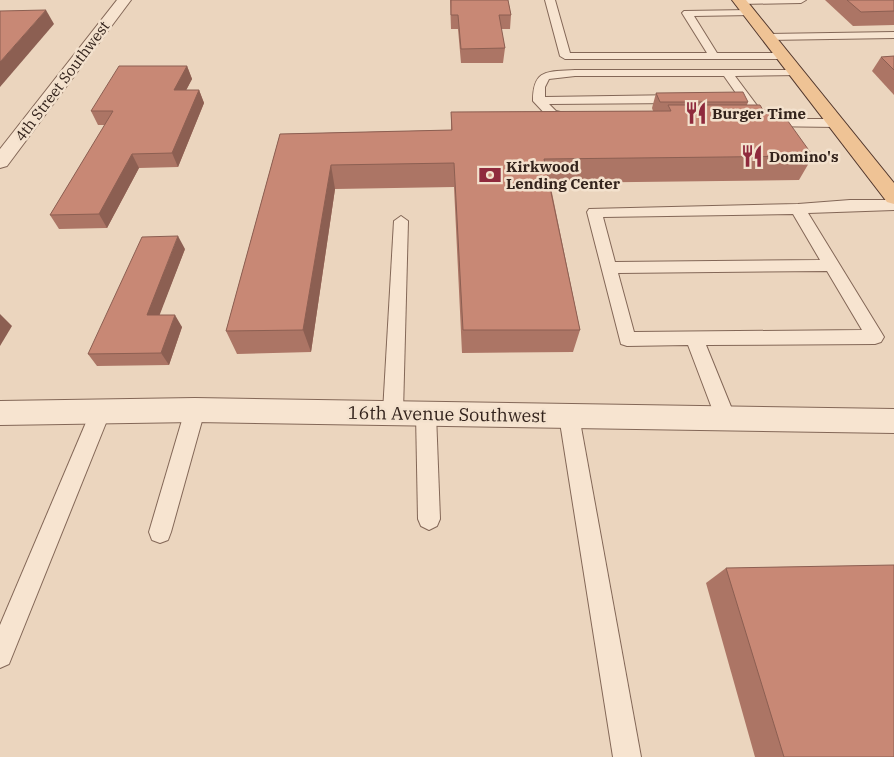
<svg xmlns="http://www.w3.org/2000/svg" width="894" height="757" font-family="'IBM Plex Serif',serif">
	<style>
		.lines { fill: none; stroke-linecap: round; stroke-linejoin: round }
		.service-casing { stroke: #836757; stroke-width: 2 }
		.minor-casing { stroke: #836757; stroke-width: 2 }
		.tertiary-casing { stroke: #836757; stroke-width: 2 }
		.primary-casing { stroke: #50362c; stroke-width: 2 }
		.service { fill: #f7e4d0; fill-rule: evenodd }
		.minor { fill: #f7e4d0; fill-rule: evenodd }
		.tertiary { fill: #f7e4d0; fill-rule: evenodd }
		.primary { fill: #efc395; fill-rule: evenodd }
		.wall { fill: #ac7565 }
		.shaded-wall { fill: #8c5f52 }
		.building { fill: #c88875; stroke: #8c5f52 }
		.labels { text-anchor: middle; dominant-baseline: central; stroke-width: 5; stroke-linejoin: round; paint-order: stroke }
		.far-street-label { font-size: 15px; fill: #33231c; stroke: #f3e1cd }
		.far-poi-label { font-size: 15px; font-weight: bold; fill: #33231c; stroke: #f3e1cd; text-anchor: start }
		.street-label { font-size: 18px; fill: #33231c; stroke: #f3e1cd }
	</style>
	<rect width="100%" height="100%" fill="#ebd5be"/>
	<g class="lines">
		<defs>
			<g id="service">
				<path d="M 545,0 L 555,0 L 570,53 L 707,53 L 682,13 L 684,11 L 749,10 L 752,11 L 752,15 L 694,16 L 717,53 L 783,53 L 788,56 L 783,59 L 565,59 L 560,56 Z"/>
				<path d="M 736,0 L 806,0 L 801,3 L 740,4 Z"/>
				<path d="M 894,32 L 894,38 L 768,40 L 763,37 L 768,34 Z"/>
				<path d="M 575,70 L 796,70 L 800,71 L 800,75 L 735,76 L 767,119 L 836,119 L 842,123 L 836,127 L 759,126 L 724,76 L 575,76 L 549,79 L 545,87 L 545,97 L 680,95 L 686,99 L 680,103 L 549,104 L 556,111 L 578,116 L 580,119 L 574,123 L 548,117 L 533,101 C 533,68 548,72 575,70 Z"/>
				<path d="M 850,200 L 894,200 L 894,210 L 808,213 L 881,332 L 884,337 L 881,342 L 875,344 L 706,345 L 736,419 L 733,425 L 726,427 L 719,425 L 716,419 L 688,345 L 627,346 L 621,344 L 587,212 L 589,209 L 798,204 ZM 793,214 L 820,260 L 615,262 L 603,217 ZM 827,271 L 862,330 L 634,332 L 618,273 Z"/>
				<path d="M 401,216 L 408,221 L 403,412 L 400,418 L 393,420 L 386,418 L 383,412 L 394,221 Z"/>
				<path d="M 195,402 L 202,404 L 205,410 L 171,532 L 168,540 L 160,543 L 152,540 L 149,532 L 185,410 L 188,404 Z"/>
				<path d="M 100,405 L 107,407 L 110,413 L 9,664 L 0,668 L 0,625 L 90,413 L 93,407 Z"/>
				<path d="M 426,406 L 433,408 L 436,414 L 440,519 L 437,526 L 429,530 L 421,526 L 418,519 L 416,414 L 419,408 Z"/>
				<path d="M 569,408 L 576,410 L 579,416 L 641,757 L 613,757 L 559,416 L 562,410 Z"/>
			</g>
			<path id="minor" d="M 117,0 L 131,0 L 7,166 L 0,168 L 0,149 Z"/>
			<path id="tertiary" d="M 195,398 L 894,409 L 894,433 L 195,422 L 0,425 L 0,401 Z"/>
			<path id="primary" d="M 732,0 L 746,0 L 894,183 L 894,204 L 887,202 Z"/>
		</defs>
		<use href="#service" class="service-casing"/>
		<use href="#minor" class="minor-casing"/>
		<use href="#tertiary" class="tertiary-casing"/>
		<use href="#primary" class="primary-casing"/>
		<use href="#service" class="service"/>
		<use href="#minor" class="minor"/>
		<use href="#tertiary" class="tertiary"/>
		<use href="#primary" class="primary"/>
	</g>
	<g class="wall">
		<path d="M 450,0 L 508,0 L 511,15 L 510,29 L 501,29 L 505,48 L 503,63 L 461,63 L 458,29 L 451,29 Z"/>
		<path d="M 825,0 L 894,0 L 894,25 L 853,26 Z"/>
		<path d="M 894,56 L 894,95 L 872,71 L 881,57 Z"/>
		<path d="M 187,66 L 192,79 L 186,90 L 199,90 L 204,103 L 178,167 L 139,168 L 107,228 L 59,229 L 50,215 L 105,125 L 98,125 L 91,111 Z"/>
		<path d="M 656,93 L 748,102 L 747,105 L 763,110 L 813,156 L 799,180 L 550,183 L 580,330 L 573,352 L 462,353 L 454,187 L 335,189 L 311,352 L 237,354 L 226,331 L 280,134 L 451,130 L 451,112 L 653,111 L 652,108 Z"/>
		<path d="M 185,249 L 159,315 L 182,327 L 169,365 L 97,366 L 88,354 Z"/>
		<path d="M 726,568 L 894,757 L 755,757 L 706,583 Z"/>
	</g>
	<g class="shaded-wall">
		<path d="M 46,10 L 54,24 L 0,87 L 0,62 Z"/>
		<path d="M 187,66 L 192,79 L 179,104 L 174,90 Z"/>
		<path d="M 199,90 L 204,103 L 178,167 L 172,153 Z"/>
		<path d="M 132,154 L 139,168 L 107,228 L 99,214 Z"/>
		<path d="M 331,165 L 335,189 L 311,352 L 303,330 Z"/>
		<path d="M 178,236 L 185,249 L 155,327 L 147,315 Z"/>
		<path d="M 0,314 L 12,326 L 0,346 Z"/>
		<path d="M 175,315 L 182,327 L 169,365 L 161,353 Z"/>
	</g>
	<g class="building">
		<path d="M 451,0 L 508,0 L 511,15 L 499,15 L 505,48 L 461,49 L 458,15 L 451,15 Z"/>
		<path d="M 847,0 L 894,0 L 894,11 L 861,12 Z"/>
		<path d="M 46,10 L 0,62 L 0,11 Z"/>
		<path d="M 894,56 L 894,70 L 881,57 Z"/>
		<path d="M 119,66 L 187,66 L 174,90 L 199,90 L 172,153 L 132,154 L 99,214 L 50,215 L 113,111 L 91,111 Z"/>
		<path d="M 743,92 L 748,102 L 660,102 L 656,93 Z"/>
		<path d="M 668,105 L 760,105 L 763,110 L 780,110 L 813,156 L 544,159 L 580,330 L 463,330 L 454,163 L 331,165 L 303,330 L 226,331 L 280,134 L 452,130 L 451,112 L 671,111 Z"/>
		<path d="M 178,236 L 147,315 L 175,315 L 161,353 L 88,354 L 142,237 Z"/>
		<path d="M 894,565 L 894,757 L 784,757 L 726,568 Z"/>
	</g>
	<defs>
		<symbol id="restaurant-bare" viewBox="-9 -9 18 18"><path d="M-5-6h1v4h1v-4h1v4h1v-4h1v5L-1.5 .5V6h-2V.5L-5-1ZM5-6V6H3V1.5H1.5Q1.5-4 5-6Z" fill="#8f2a3d" stroke="#f3e1cd" stroke-width="2.5" paint-order="stroke"/></symbol>
		<symbol id="bank-bare" viewBox="-9 -9 18 18"><path d="M-6-4H6V4H-6ZM0-2.3a2.3 2.3 0 1 0 0 4.6a2.3 2.3 0 1 0 0-4.6Z" fill="#8f2a3d" stroke="#f3e1cd" stroke-width="2.5" paint-order="stroke"/></symbol>
	</defs>
	<g fill-rule="evenodd">
		<use href="#restaurant-bare" x="680" y="97" width="32" height="32"/>
		<use href="#restaurant-bare" x="736" y="140" width="32" height="32"/>
		<use href="#bank-bare" x="474" y="159" width="32" height="32"/>
	</g>
	<g class="labels">
		<g class="far-street-label">
			<text transform="translate(62 81) rotate(-53)">4th Street Southwest</text>
		</g>
		<g class="far-poi-label">
			<text x="712" y="113">Burger Time</text>
			<text x="769" y="156">Domino's</text>
			<text x="506" y="166">Kirkwood<tspan x="506" dy="17">Lending Center</tspan></text>
		</g>
		<g class="street-label">
			<text transform="translate(447 414) rotate(1)">16th Avenue Southwest</text>
		</g>
	</g>
</svg>
